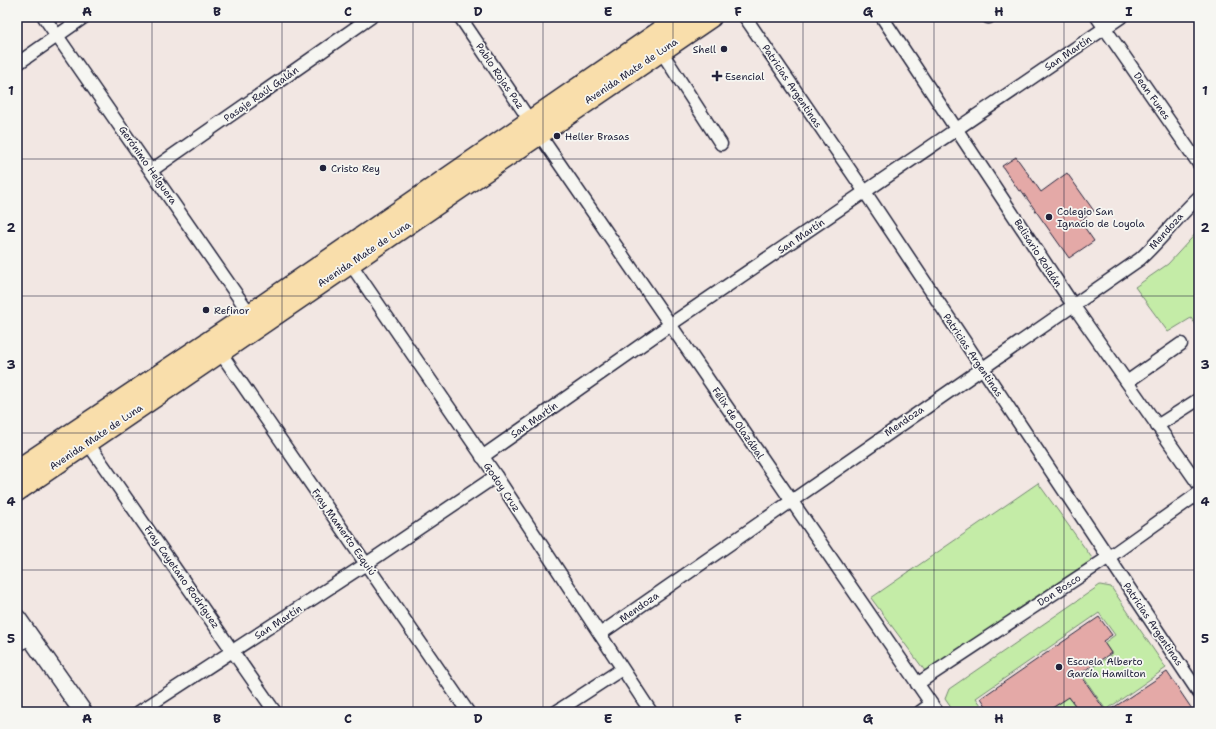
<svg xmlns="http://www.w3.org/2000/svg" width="1216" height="729" font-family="'Shantell Sans',sans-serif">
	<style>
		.green { fill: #c4eca7; stroke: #738771 }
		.building { fill: #e4a9a7; stroke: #22223b }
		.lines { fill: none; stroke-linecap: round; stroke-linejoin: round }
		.minor-casing { stroke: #22223b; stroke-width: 15 }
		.secondary-casing { stroke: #22223b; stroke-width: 20 }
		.primary-casing { stroke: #22223b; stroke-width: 23 }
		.minor { stroke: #f6f6f2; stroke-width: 12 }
		.secondary { stroke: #f6f6f2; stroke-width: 17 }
		.primary { stroke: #f9deab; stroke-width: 20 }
		.grid { fill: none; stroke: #22223b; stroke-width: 1; stroke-opacity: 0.55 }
		.poi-dot { fill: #22223b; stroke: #f6f6f2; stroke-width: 1.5 }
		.labels { text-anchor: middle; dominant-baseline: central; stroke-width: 3.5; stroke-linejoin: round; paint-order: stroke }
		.poi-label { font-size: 10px; fill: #22223b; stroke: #f6f6f2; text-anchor: start }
		.street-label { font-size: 10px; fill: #22223b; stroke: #f6f6f2 }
		.neatline { fill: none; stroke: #22223b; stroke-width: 1.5 }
		.grid-label { font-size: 13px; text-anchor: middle; font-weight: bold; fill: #22223b }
	</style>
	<rect width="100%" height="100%" fill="#f2e7e3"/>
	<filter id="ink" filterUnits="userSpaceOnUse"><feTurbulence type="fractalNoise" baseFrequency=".025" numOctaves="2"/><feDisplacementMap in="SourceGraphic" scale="8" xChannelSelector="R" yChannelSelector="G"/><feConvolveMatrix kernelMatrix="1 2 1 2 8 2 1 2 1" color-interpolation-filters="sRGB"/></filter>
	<g filter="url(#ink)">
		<g class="green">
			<path d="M 1199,230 L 1199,329 L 1191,318 L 1168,332 L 1135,287 L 1168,264 Z"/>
			<path d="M 1038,483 L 1092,558 L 1086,568 L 950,658 L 925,671 L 871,598 Z"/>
			<path d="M 1100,585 L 1111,587 L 1166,668 L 1106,710 L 1082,675 L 1112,654 L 1104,643 L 1115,635 L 1099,613 L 976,698 L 986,712 L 954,712 L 945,699 L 949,689 Z"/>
			<path d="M 1069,697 L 1079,712 L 1047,712 Z"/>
		</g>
		<g class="building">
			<path d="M 1016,157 L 1041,192 L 1067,173 L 1094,211 L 1080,221 L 1094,241 L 1069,258 L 1021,190 L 1019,191 L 1002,166 Z"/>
			<path d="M 1099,617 L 1112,635 L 1103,641 L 1111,653 L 1080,674 L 1106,712 L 1080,712 L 1069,697 L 1046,712 L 990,712 L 981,698 Z"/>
			<path d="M 1167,672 L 1194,712 L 1107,712 Z"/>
		</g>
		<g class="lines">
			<defs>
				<g id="minor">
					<path d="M 44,17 L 250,314"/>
					<path d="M 460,17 L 539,134 L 937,712"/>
					<path d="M 745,17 L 865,192 L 1199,693"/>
					<path d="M 882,17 L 1073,305 L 1199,485"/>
					<path d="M 988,17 L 989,17"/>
					<path d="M 1097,17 L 1199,164"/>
					<path d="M 661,51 L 721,144"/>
					<path d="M 17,64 L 84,17"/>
					<path d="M 152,170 L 371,17"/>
					<path d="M 350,263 L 496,476 L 651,712"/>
					<path d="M 220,352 L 468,712"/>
					<path d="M 1127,382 L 1181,344"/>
					<path d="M 1157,426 L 1199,399"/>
					<path d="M 87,442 L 275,712"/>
					<path d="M 482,457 L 671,324 L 1121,17"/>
					<path d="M 600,634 L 1140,259 C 1161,240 1178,216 1199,197"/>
					<path d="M 17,646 L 31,637"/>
					<path d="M 917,684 L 1109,557 L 1199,493"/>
					<path d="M 139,712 L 366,564 L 496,476"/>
					<path d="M 556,712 L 622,669"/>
					<path d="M 920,712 L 931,704"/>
				</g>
				<path id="secondary" d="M 17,618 L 83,712"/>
				<g id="primary">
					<path d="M 17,470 L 250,314 L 681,17"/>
					<path d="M 17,491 L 711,17"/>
				</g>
			</defs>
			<use href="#minor" class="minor-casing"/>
			<use href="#secondary" class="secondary-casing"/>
			<use href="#primary" class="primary-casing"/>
			<use href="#minor" class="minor"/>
			<use href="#secondary" class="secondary"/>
			<use href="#primary" class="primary"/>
		</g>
	</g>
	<path class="grid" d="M 152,17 L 152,712M 282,17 L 282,712M 413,17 L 413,712M 543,17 L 543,712M 673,17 L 673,712M 803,17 L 803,712M 934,17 L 934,712M 1064,17 L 1064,712M 17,159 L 1199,159M 17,296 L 1199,296M 17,433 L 1199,433M 17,570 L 1199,570"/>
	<g class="poi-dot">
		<circle cx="724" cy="49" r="4"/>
		<path d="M715 70h4v4h4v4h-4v4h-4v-4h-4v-4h4z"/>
		<circle cx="557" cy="136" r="4"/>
		<circle cx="323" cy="168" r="4"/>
		<circle cx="1049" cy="217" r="4"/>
		<circle cx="206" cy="310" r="4"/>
		<circle cx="1059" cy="667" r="4"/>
	</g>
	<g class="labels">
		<g class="poi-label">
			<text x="716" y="49" text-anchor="end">Shell</text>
			<text x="725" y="76">Esencial</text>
			<text x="565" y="136">Heller Brasas</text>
			<text x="331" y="168">Cristo Rey</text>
			<text x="1057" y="211">Colegio San<tspan x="1057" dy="12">Ignacio de Loyola</tspan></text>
			<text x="214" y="310">Refinor</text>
			<text x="1067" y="661">Escuela Alberto<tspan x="1067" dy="12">García Hamilton</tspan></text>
		</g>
		<g class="street-label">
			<text transform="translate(1068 53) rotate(-34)">San Martín</text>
			<text transform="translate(631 71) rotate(-34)">Avenida Mate de Luna</text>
			<text transform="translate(500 76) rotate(56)">Pablo Rojas Paz</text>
			<text transform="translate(792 86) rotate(56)">Patricias Argentinas</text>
			<text transform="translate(261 94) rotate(-35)">Pasaje Raúl Galán</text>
			<text transform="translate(1152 96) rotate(55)">Dean Funes</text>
			<text transform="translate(148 165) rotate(55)">Gerónimo Helguera</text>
			<text transform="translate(1166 231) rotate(-48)">Mendoza</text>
			<text transform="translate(801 236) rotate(-34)">San Martín</text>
			<text transform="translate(1038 253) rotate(57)">Belisario Roldán</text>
			<text transform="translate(364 254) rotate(-34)">Avenida Mate de Luna</text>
			<text transform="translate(973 355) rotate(56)">Patricias Argentinas</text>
			<text transform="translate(534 420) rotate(-35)">San Martín</text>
			<text transform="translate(904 421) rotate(-35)">Mendoza</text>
			<text transform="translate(738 423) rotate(56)">Félix de Olazábal</text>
			<text transform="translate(96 437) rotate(-34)">Avenida Mate de Luna</text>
			<text transform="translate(502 487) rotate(56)">Godoy Cruz</text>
			<text transform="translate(344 532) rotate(55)">Fray Mamerto Esquiú</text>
			<text transform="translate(182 577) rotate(55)">Fray Cayetano Rodríguez</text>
			<text transform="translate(1059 590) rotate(-33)">Don Bosco</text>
			<text transform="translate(639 607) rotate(-35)">Mendoza</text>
			<text transform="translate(278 622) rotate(-33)">San Martín</text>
			<text transform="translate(1153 624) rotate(56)">Patricias Argentinas</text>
		</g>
	</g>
	<rect width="1216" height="729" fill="none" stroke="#f6f6f2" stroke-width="44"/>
	<rect x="22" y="22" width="1172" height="685" class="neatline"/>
	<g class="grid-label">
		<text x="87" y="16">A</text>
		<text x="217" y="16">B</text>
		<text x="348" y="16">C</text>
		<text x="478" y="16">D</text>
		<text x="608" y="16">E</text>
		<text x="738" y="16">F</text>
		<text x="868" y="16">G</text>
		<text x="999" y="16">H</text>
		<text x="1129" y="16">I</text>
		<text x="11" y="95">1</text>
		<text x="1205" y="95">1</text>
		<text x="11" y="232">2</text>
		<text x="1205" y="232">2</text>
		<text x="11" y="369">3</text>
		<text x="1205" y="369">3</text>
		<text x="11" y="506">4</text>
		<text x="1205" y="506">4</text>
		<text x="11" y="643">5</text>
		<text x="1205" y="643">5</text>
		<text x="87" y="723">A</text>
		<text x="217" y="723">B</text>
		<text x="348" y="723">C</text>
		<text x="478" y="723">D</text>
		<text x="608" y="723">E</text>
		<text x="738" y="723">F</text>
		<text x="868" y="723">G</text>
		<text x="999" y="723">H</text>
		<text x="1129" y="723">I</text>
	</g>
</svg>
